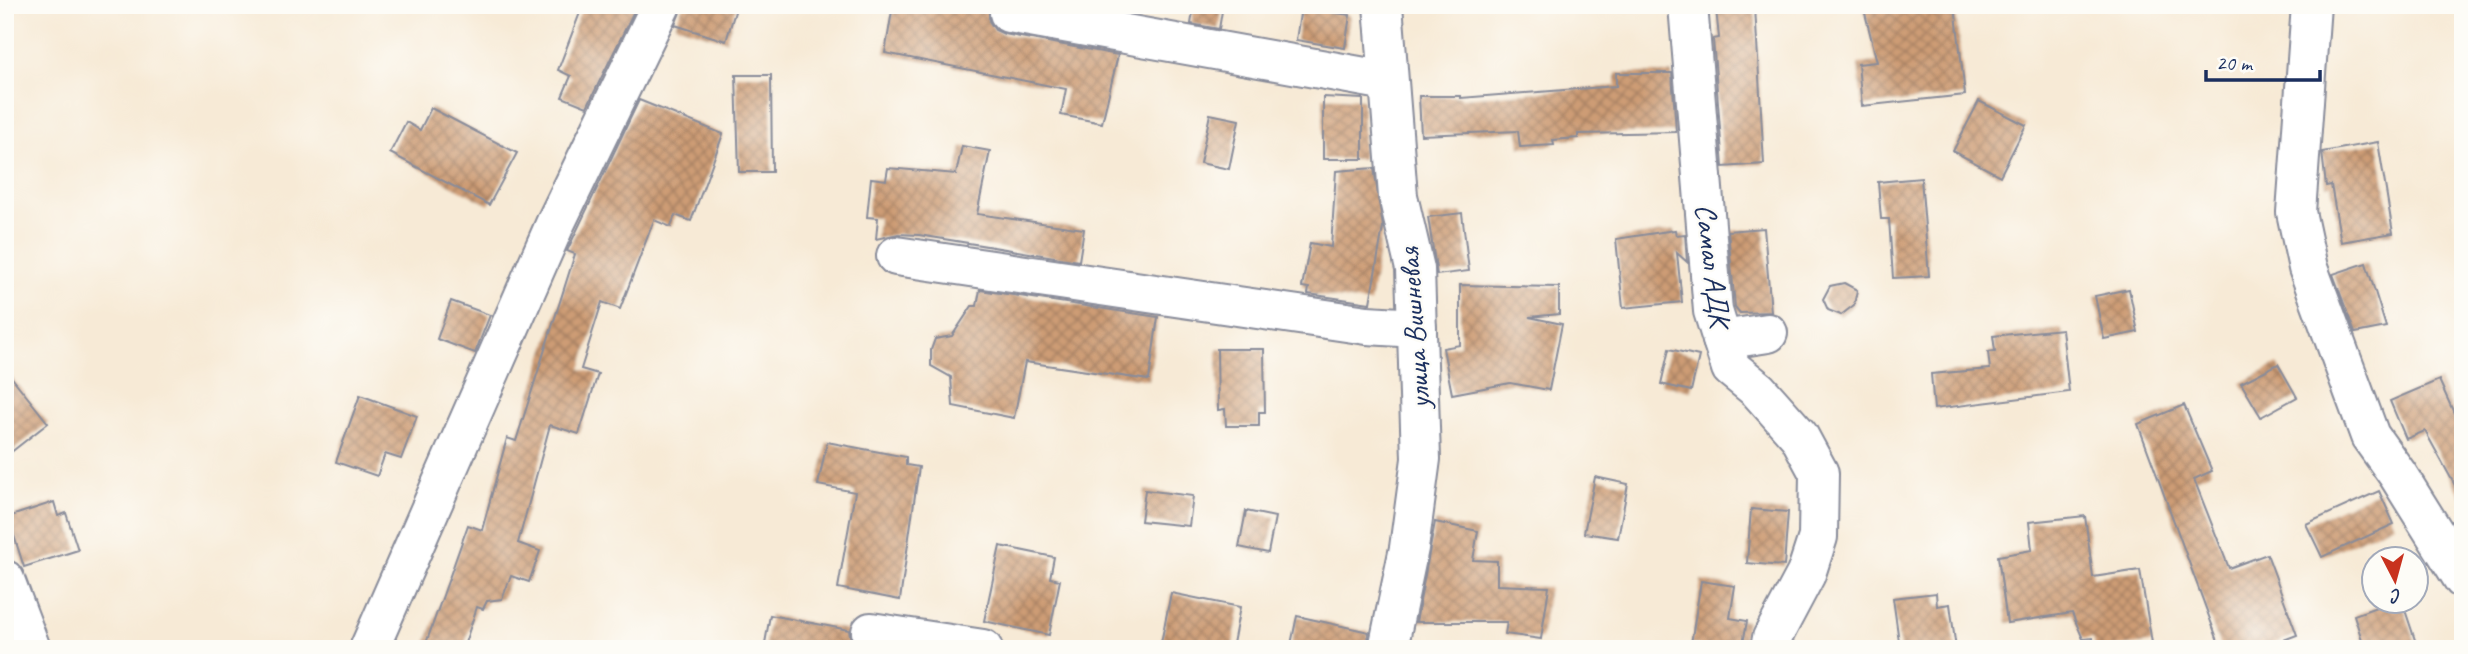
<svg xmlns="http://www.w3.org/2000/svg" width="2468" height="654" font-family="Caveat,sans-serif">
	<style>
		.building { fill: url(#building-cross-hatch) }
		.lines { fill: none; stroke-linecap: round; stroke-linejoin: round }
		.minor-casing { stroke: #898c9a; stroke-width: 42 }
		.minor { stroke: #fff; stroke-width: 38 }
		.labels { text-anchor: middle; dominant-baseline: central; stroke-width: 5; stroke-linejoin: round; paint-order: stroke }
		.street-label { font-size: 30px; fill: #1b2f5e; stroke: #fdfcf7 }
	</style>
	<defs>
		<pattern id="building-cross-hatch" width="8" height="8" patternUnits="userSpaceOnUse" patternTransform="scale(1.75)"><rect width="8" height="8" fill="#cd9c75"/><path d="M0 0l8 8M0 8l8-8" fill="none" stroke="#a68063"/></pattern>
	</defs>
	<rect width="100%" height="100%" fill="#fdfcf7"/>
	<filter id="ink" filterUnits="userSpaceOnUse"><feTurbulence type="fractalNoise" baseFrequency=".0143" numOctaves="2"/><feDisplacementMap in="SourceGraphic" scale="14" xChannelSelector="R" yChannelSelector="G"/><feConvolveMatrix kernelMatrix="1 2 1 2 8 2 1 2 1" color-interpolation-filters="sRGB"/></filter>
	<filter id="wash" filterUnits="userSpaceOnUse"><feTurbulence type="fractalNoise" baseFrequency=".00686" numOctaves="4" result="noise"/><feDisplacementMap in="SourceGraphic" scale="28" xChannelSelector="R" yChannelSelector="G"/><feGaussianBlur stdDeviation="1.57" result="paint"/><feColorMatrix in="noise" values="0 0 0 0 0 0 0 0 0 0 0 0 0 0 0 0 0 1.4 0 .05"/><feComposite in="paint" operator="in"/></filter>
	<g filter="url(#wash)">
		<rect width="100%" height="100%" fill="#f7ead6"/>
		<g id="blocks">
			<g class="building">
				<path d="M 583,5 L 637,5 L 587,107 L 562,97 L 571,76 L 558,70 Z"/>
				<path d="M 683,5 L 737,5 L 726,41 L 675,25 Z"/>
				<path d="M 893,5 L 989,5 L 989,21 L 995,30 L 1004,34 L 1118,55 L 1102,123 L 1061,115 L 1066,89 L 885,53 Z"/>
				<path d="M 1194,5 L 1223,5 L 1219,29 L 1191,24 Z"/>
				<path d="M 1863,5 L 1955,5 L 1965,95 L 1862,106 L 1858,64 L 1877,62 Z"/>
				<path d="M 1755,7 L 1764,164 L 1723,167 L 1713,39 L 1719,38 L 1716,9 Z"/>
				<path d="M 1301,8 L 1350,15 L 1345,48 L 1296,40 Z"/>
				<path d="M 1616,73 L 1672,73 L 1676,132 L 1578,134 L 1578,138 L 1553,140 L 1554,145 L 1520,147 L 1518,131 L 1421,135 L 1419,96 L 1461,96 L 1461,98 L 1616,86 Z"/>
				<path d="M 736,75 L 771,75 L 772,172 L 739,172 Z"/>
				<path d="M 1323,97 L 1363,99 L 1363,159 L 1323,159 Z"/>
				<path d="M 639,100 L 723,134 L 691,221 L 675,215 L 671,227 L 654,220 L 620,309 L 602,302 L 581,369 L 598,374 L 579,434 L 550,425 L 518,543 L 540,551 L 529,582 L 511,576 L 502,599 L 487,601 L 483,609 L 477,607 L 463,649 L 424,649 L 468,525 L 482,530 L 507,438 L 516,441 L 575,254 L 567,251 Z"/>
				<path d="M 1979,101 L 2026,125 L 2000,176 L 1953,151 Z"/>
				<path d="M 431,108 L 517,153 L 489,205 L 390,153 L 406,122 L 420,130 Z"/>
				<path d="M 1210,114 L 1239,120 L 1229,169 L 1200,163 Z"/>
				<path d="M 2378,142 L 2393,233 L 2341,242 L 2331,185 L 2326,186 L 2322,152 Z"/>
				<path d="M 962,146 L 990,151 L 977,214 L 1084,229 L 1079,261 L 919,235 L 898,234 L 876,239 L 878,218 L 867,217 L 871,178 L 886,180 L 888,168 L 956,174 Z"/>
				<path d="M 1374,168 L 1383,227 L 1370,303 L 1308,294 L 1309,288 L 1302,287 L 1310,243 L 1331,247 L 1336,171 Z"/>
				<path d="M 1921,178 L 1929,276 L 1893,278 L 1889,219 L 1881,219 L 1878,182 Z"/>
				<path d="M 1462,213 L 1469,271 L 1437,275 L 1428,217 Z"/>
				<path d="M 1764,228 L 1771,312 L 1740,313 L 1735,307 L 1728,231 Z"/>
				<path d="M 1675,230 L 1676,235 L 1685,234 L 1687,262 L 1677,253 L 1682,302 L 1623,308 L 1616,239 Z"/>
				<path d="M 2366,263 L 2386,327 L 2355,333 L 2333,274 Z"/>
				<path d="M 1844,283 L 1857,290 L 1854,305 L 1841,315 L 1828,310 L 1823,299 L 1830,286 Z"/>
				<path d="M 1460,285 L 1559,287 L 1559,314 L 1529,317 L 1562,324 L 1549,390 L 1510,383 L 1452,394 L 1443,348 L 1460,345 Z"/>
				<path d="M 2129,289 L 2138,332 L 2104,339 L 2095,296 Z"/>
				<path d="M 980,290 L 1158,317 L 1149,380 L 1025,362 L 1014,418 L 953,406 L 951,377 L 931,366 L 931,350 L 935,339 L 952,336 L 972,306 L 977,306 Z"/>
				<path d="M 451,301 L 490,315 L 475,353 L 437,339 Z"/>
				<path d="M 2062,329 L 2069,392 L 1934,409 L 1931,374 L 1990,369 L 1988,352 L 1995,351 L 1993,336 Z"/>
				<path d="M 1217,349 L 1264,349 L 1265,412 L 1259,412 L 1259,426 L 1226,426 L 1225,409 L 1218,410 Z"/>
				<path d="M 1669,349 L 1699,356 L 1691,391 L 1661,384 Z"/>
				<path d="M 2278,364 L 2297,397 L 2261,417 L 2241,383 Z"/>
				<path d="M 5,369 L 48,423 L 5,457 Z"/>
				<path d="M 2439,380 L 2463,433 L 2463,500 L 2425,431 L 2406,439 L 2390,401 Z"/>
				<path d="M 360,395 L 417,416 L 401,459 L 385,454 L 377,476 L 336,462 Z"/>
				<path d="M 2184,405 L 2212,471 L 2194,479 L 2229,568 L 2267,554 L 2297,635 L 2260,649 L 2221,649 L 2138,424 Z"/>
				<path d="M 827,442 L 906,457 L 906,465 L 919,467 L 900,600 L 838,588 L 855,492 L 818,485 Z"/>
				<path d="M 1595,477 L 1628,484 L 1618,538 L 1584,533 Z"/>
				<path d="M 1145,490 L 1193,496 L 1189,526 L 1141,521 Z"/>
				<path d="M 2379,491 L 2394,524 L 2322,557 L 2306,524 Z"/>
				<path d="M 54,502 L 58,516 L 66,513 L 78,550 L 24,567 L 8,517 Z"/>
				<path d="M 1751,509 L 1788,512 L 1784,566 L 1747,563 Z"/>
				<path d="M 1246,511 L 1275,517 L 1268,553 L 1239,547 Z"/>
				<path d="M 2085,516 L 2093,577 L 2140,570 L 2152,643 L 2094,649 L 2093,638 L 2083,639 L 2072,613 L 2007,623 L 1998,556 L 2032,550 L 2029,522 Z"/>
				<path d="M 1435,522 L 1478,531 L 1473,560 L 1497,561 L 1497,585 L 1549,587 L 1541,639 L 1505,634 L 1507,622 L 1416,622 Z"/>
				<path d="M 1000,546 L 1054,557 L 1050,578 L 1060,580 L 1049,635 L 984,621 Z"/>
				<path d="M 1701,581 L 1735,586 L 1730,618 L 1747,621 L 1742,649 L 1699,649 L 1700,646 L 1691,644 Z"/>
				<path d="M 1171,593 L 1240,607 L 1232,649 L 1189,649 L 1161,643 Z"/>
				<path d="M 1936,593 L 1937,606 L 1950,604 L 1956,649 L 1900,649 L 1893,598 Z"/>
				<path d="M 2393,601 L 2402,601 L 2418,649 L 2365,649 L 2354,615 Z"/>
				<path d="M 770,615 L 849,630 L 851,641 L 857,649 L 764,649 Z"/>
				<path d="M 1297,616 L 1369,632 L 1367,649 L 1290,649 Z"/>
			</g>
		</g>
	</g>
	<g filter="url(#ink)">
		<use href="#blocks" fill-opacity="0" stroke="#898c9a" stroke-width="2"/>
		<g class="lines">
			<defs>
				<g id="minor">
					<path d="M 1383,5 L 1398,196 L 1415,269 L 1421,459 L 1409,548 L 1388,649"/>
					<path d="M 1688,5 L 1713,311 L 1731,368 L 1758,390 L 1799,436 L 1819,473 L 1818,537 L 1806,574 L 1772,638 L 1770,649"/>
					<path d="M 2311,5 L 2296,212 L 2308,268 L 2370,436 L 2398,475 L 2463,579"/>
					<path d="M 1009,13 L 1387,81"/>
					<path d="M 896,256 L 1367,325 L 1417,328"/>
					<path d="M 1722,340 L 1768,333"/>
					<path d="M 5,580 L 31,649"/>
					<path d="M 871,632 L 983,649"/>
					<path d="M 369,649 L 556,222 L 661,5"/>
				</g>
			</defs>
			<use href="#minor" class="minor-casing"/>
			<use href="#minor" class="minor"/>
		</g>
	</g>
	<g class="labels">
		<g class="street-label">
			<text transform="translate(1713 265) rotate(83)">Самал АДК</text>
			<text transform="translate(1414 328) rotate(-94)">улица Вишневая</text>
		</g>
	</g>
	<rect width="2468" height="654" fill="none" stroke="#fdfcf7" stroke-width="28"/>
	<g transform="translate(2395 580) rotate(174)"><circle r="33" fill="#fdfcf7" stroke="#a3aaba" stroke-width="2"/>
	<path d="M0-5L12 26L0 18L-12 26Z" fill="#c8321e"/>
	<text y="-10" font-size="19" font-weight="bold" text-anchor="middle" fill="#1b2f5e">С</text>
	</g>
	<path d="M2206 70v10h114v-10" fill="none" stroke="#1b2f5e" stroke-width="3.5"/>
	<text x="2216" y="70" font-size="21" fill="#1b2f5e" stroke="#fdfcf7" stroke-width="5" paint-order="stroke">20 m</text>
</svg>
